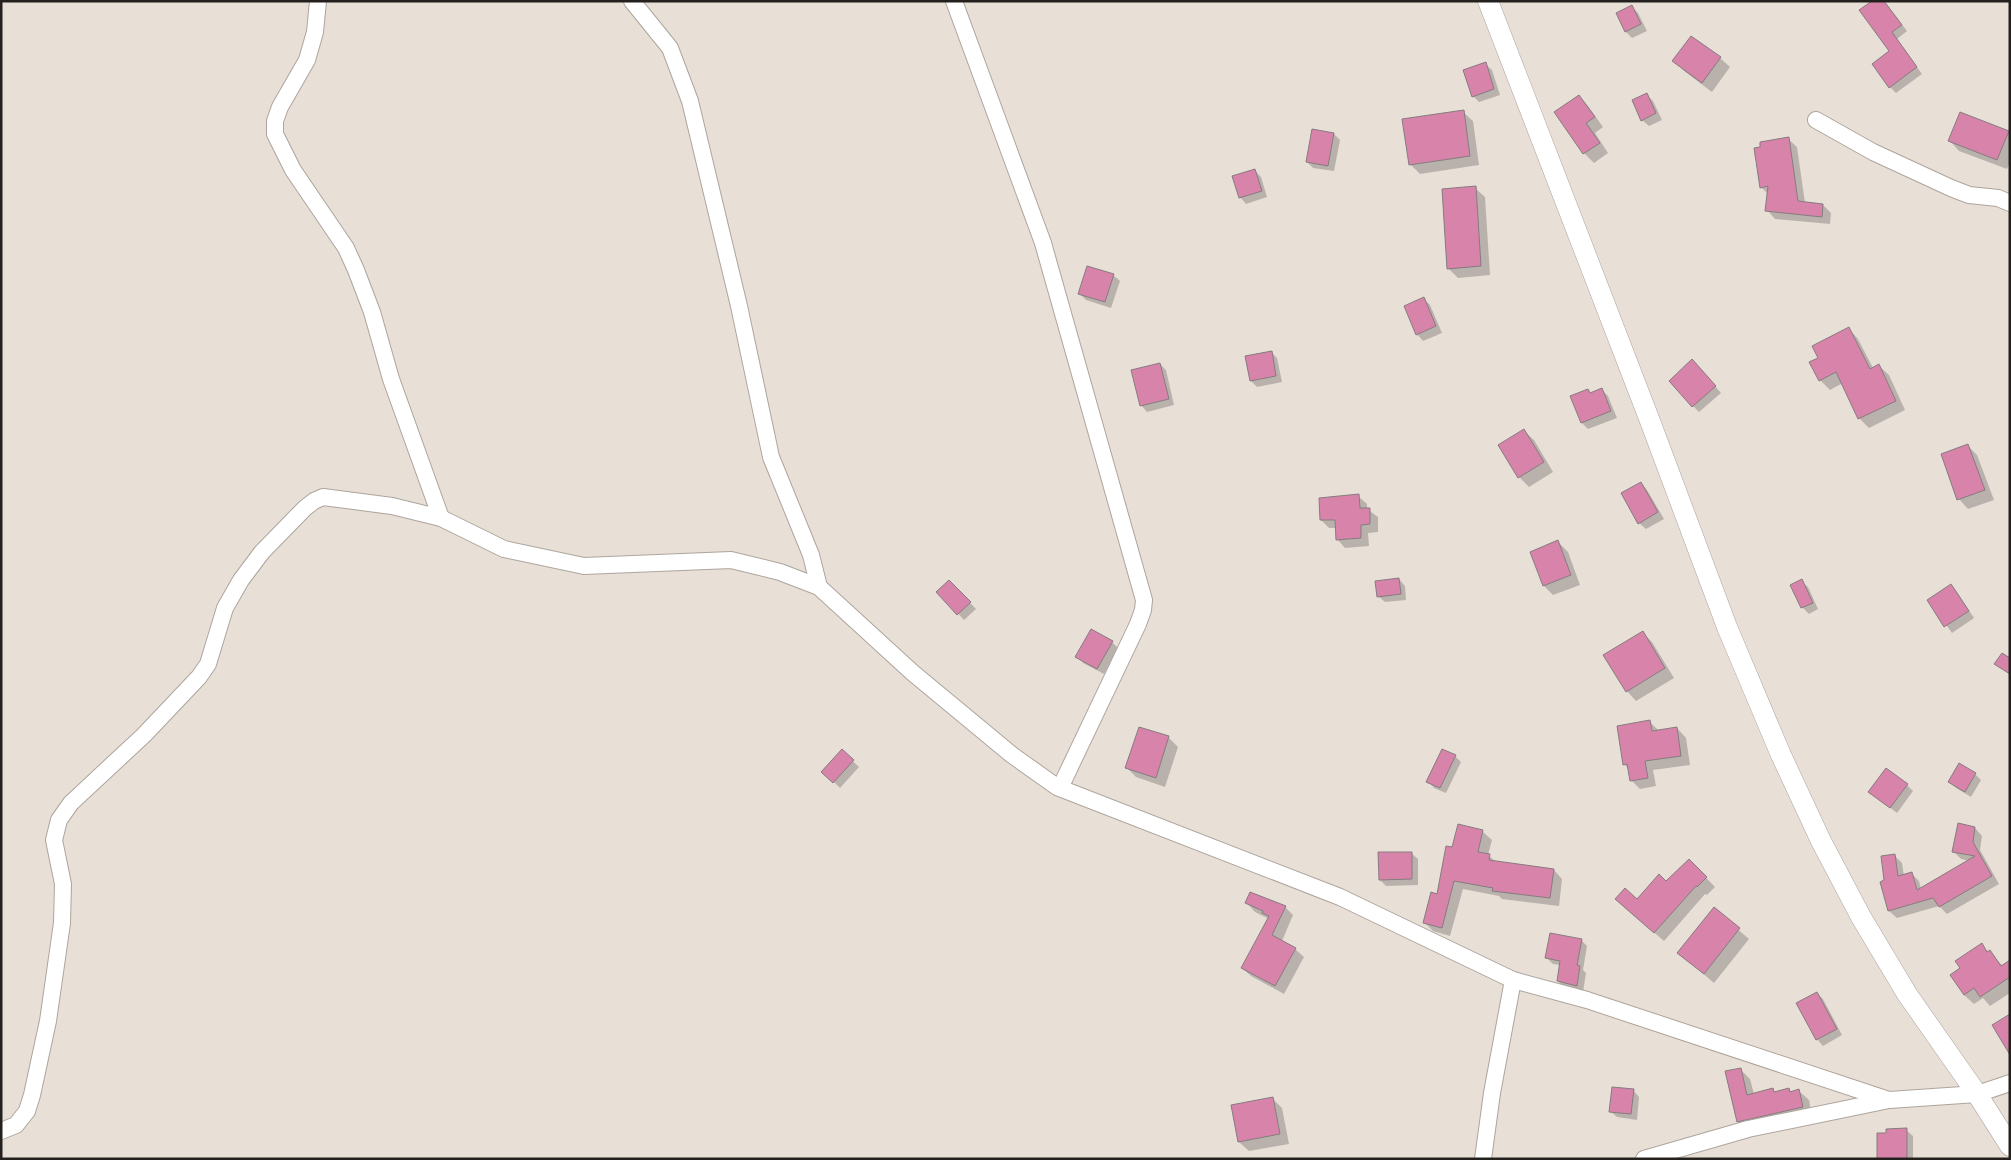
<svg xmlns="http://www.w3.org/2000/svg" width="2011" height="1160" font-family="Helvetica,sans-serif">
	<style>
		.shadow { fill: #0003 }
		.building { fill: #d884aa; stroke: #867b7f }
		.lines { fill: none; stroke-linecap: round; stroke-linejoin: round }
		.minor-casing { stroke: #ada59d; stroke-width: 18 }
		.tertiary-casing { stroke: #ada59d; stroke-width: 21 }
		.minor { stroke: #fff; stroke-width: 16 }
		.tertiary { stroke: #fff; stroke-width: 20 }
	</style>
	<rect width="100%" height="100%" fill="#e8dfd7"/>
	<g class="shadow">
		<path d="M 1874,1 L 1884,1 L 1907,31 L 1897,39 L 1922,74 L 1896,93 L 1890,87 L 1891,52 Z"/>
		<path d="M 1632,7 L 1638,13 L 1647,31 L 1632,38 L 1626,32 L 1618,14 Z"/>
		<path d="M 1720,58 L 1730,67 L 1712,92 L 1684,71 L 1674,61 Z"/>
		<path d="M 1485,64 L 1492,70 L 1500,95 L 1479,102 L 1473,96 Z"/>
		<path d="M 1647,95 L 1653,101 L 1662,120 L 1649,126 L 1642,120 Z"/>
		<path d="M 1579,96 L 1588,106 L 1603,127 L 1595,133 L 1608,153 L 1594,163 L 1584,153 L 1556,112 Z"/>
		<path d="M 1463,112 L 1473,121 L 1479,165 L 1420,174 L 1410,164 Z"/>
		<path d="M 1313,131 L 1334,134 L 1340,140 L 1334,171 L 1313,168 L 1307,162 Z"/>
		<path d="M 2008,132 L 2010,134 L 2010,162 L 2007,169 L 1959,151 L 1950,141 Z"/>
		<path d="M 1788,139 L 1797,147 L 1805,203 L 1823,205 L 1831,213 L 1830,224 L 1775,219 L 1767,210 L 1768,194 L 1761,187 Z"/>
		<path d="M 1255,171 L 1261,177 L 1267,197 L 1246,204 L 1240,197 Z"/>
		<path d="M 1475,188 L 1485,197 L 1490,275 L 1458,278 L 1448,268 Z"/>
		<path d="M 1113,275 L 1120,281 L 1111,308 L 1086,300 L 1080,294 Z"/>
		<path d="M 1424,299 L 1430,305 L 1442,333 L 1423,341 L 1417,334 Z"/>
		<path d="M 1849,329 L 1858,339 L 1873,368 L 1879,366 L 1889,375 L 1905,410 L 1869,428 L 1859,418 L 1843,383 L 1830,390 L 1820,380 L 1820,358 Z"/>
		<path d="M 1271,352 L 1277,358 L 1282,382 L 1257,387 L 1251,381 Z"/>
		<path d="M 1160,364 L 1166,370 L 1174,405 L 1147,412 L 1141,405 Z"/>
		<path d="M 1699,367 L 1721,393 L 1699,412 L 1693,406 Z"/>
		<path d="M 1588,390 L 1591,394 L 1602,390 L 1608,396 L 1617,418 L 1588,429 L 1582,423 Z"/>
		<path d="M 1524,431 L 1534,440 L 1553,472 L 1529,487 L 1519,477 Z"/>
		<path d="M 1968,446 L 1977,455 L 1994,500 L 1968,509 L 1959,499 Z"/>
		<path d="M 1641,483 L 1647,490 L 1664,519 L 1646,529 L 1639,523 Z"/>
		<path d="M 1358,496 L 1367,504 L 1367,509 L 1378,517 L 1378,532 L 1368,533 L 1369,546 L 1345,548 L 1337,539 L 1336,528 L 1329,528 L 1321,520 Z"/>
		<path d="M 1558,542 L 1568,552 L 1580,585 L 1553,595 L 1544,586 L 1531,552 Z"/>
		<path d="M 1399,579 L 1405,586 L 1406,600 L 1385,602 L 1378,596 Z"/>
		<path d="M 949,581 L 976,609 L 964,620 L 938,592 Z"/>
		<path d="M 1801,581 L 1808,587 L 1818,609 L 1809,614 L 1802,607 L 1792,585 Z"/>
		<path d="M 1951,585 L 1957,592 L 1974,618 L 1952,633 L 1928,600 Z"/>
		<path d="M 1642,632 L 1652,642 L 1674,678 L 1636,701 L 1627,691 Z"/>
		<path d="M 1112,642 L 1118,648 L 1104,674 L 1083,663 L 1077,656 Z"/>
		<path d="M 2010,660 L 2010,675 L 1996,664 Z"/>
		<path d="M 1650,722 L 1659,731 L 1677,728 L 1686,738 L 1690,765 L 1653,770 L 1656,786 L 1640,789 L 1631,780 L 1629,769 L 1624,764 Z"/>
		<path d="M 1140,728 L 1169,738 L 1178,747 L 1165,787 L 1136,777 L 1127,768 Z"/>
		<path d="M 842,751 L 859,767 L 840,788 L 823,771 Z"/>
		<path d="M 1455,756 L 1461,762 L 1446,793 L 1434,788 L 1428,781 Z"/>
		<path d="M 1975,774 L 1981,780 L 1971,797 L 1956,788 L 1950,782 Z"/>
		<path d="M 1907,785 L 1913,791 L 1897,813 L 1870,792 Z"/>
		<path d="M 1459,825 L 1483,832 L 1492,840 L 1488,855 L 1496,862 L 1554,870 L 1562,879 L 1559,906 L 1502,899 L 1499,896 L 1463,889 L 1450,936 L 1433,931 L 1424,922 L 1438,895 Z"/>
		<path d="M 1975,828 L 1982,836 L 1980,850 L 1999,884 L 1947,914 L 1939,906 L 1897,918 L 1889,911 L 1886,881 L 1895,856 L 1902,863 L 1904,876 L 1911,873 L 1919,881 L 1921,889 L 1970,861 L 1961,859 L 1953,851 Z"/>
		<path d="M 1411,853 L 1418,859 L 1418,885 L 1386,886 L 1380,880 Z"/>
		<path d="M 1689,860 L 1715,887 L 1707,895 L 1705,894 L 1664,941 L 1626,908 L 1666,882 Z"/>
		<path d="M 1247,903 L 1285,907 L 1293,915 L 1282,941 L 1295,949 L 1304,957 L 1284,994 L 1251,976 L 1242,968 L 1269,919 L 1255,912 Z"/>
		<path d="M 1714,909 L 1749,939 L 1714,983 L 1679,953 Z"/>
		<path d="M 1581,940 L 1587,946 L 1583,970 L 1586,973 L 1583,992 L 1564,987 L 1558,981 L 1560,965 L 1553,964 L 1547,958 Z"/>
		<path d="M 1981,945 L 2003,966 L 2010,966 L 2010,993 L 1990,1006 L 1983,998 L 1974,1004 L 1964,995 L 1962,968 Z"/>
		<path d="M 1817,993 L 1823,999 L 1842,1035 L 1823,1046 L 1817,1039 Z"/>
		<path d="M 1740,1069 L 1750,1079 L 1754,1094 L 1773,1090 L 1776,1093 L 1789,1089 L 1792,1093 L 1799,1091 L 1809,1100 L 1812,1116 L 1747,1131 L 1738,1121 Z"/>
		<path d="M 1633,1090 L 1639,1097 L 1637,1120 L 1617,1117 L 1610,1111 Z"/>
		<path d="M 1272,1098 L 1282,1108 L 1289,1144 L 1249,1151 L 1239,1142 Z"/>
		<path d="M 1906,1130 L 1913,1136 L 1913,1159 L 1878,1159 Z"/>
	</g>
	<g class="building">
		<path d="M 1872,1 L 1884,1 L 1902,25 L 1892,32 L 1917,67 L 1889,88 L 1872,64 L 1889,51 L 1859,10 Z"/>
		<path d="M 1632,5 L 1641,24 L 1625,32 L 1616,13 Z"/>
		<path d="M 1691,36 L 1721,57 L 1702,83 L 1672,61 Z"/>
		<path d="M 1486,62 L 1494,89 L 1472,97 L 1463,70 Z"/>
		<path d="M 1647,93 L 1656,113 L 1641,121 L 1632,100 Z"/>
		<path d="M 1579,95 L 1595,117 L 1586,123 L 1600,143 L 1583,154 L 1554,112 Z"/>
		<path d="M 1464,110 L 1470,156 L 1409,165 L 1402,119 Z"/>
		<path d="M 1960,112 L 2009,131 L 1997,160 L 1948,141 Z"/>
		<path d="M 1312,129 L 1334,133 L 1328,166 L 1306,162 Z"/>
		<path d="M 1789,137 L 1798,201 L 1823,204 L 1822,217 L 1765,211 L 1768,186 L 1760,188 L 1754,148 L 1760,147 L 1760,142 Z"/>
		<path d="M 1255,169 L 1262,191 L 1239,198 L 1232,176 Z"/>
		<path d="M 1476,186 L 1481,266 L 1447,269 L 1442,189 Z"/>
		<path d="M 1087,266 L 1114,274 L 1105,302 L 1078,294 Z"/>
		<path d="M 1424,297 L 1436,326 L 1416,335 L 1404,306 Z"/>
		<path d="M 1849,327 L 1870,369 L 1879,364 L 1896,401 L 1858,419 L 1836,372 L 1819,381 L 1809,362 L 1818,358 L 1812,346 Z"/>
		<path d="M 1272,351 L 1276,376 L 1250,381 L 1245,356 Z"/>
		<path d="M 1692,359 L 1716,386 L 1692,407 L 1669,381 Z"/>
		<path d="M 1160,363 L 1169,399 L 1140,406 L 1131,370 Z"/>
		<path d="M 1602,388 L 1611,411 L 1581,423 L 1570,396 L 1588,389 L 1590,393 Z"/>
		<path d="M 1524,429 L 1544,462 L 1518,478 L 1498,445 Z"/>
		<path d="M 1968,444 L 1985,490 L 1957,500 L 1941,454 Z"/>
		<path d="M 1641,482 L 1658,512 L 1638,524 L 1621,493 Z"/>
		<path d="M 1359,494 L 1360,508 L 1370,508 L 1370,524 L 1361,525 L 1361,538 L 1336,540 L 1335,520 L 1320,520 L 1319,498 Z"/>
		<path d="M 1558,540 L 1571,575 L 1543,586 L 1530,552 Z"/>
		<path d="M 1399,578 L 1401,594 L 1377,597 L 1375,581 Z"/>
		<path d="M 1802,579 L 1813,603 L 1801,608 L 1790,585 Z"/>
		<path d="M 949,580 L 971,602 L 957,615 L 936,592 Z"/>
		<path d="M 1951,584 L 1969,611 L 1944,627 L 1927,600 Z"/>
		<path d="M 1091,629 L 1113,641 L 1097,669 L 1075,657 Z"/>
		<path d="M 1643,631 L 1665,668 L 1626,692 L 1603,655 Z"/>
		<path d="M 2002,653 L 2010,658 L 2010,674 L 1994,664 Z"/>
		<path d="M 1650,720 L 1652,731 L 1677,727 L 1681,756 L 1645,761 L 1648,778 L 1630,781 L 1627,764 L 1623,765 L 1617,726 Z"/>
		<path d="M 1139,727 L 1169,736 L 1156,778 L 1125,768 Z"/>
		<path d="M 842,749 L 854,760 L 833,783 L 821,772 Z"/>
		<path d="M 1442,749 L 1456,755 L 1440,788 L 1426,782 Z"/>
		<path d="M 1959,763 L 1976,773 L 1965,792 L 1948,782 Z"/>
		<path d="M 1886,768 L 1908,784 L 1890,808 L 1868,792 Z"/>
		<path d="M 1958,823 L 1975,827 L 1973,842 L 1992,876 L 1939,907 L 1933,898 L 1888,911 L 1880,882 L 1884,880 L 1881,856 L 1895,854 L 1898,876 L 1912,872 L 1917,890 L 1975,856 L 1952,852 Z"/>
		<path d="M 1458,824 L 1483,830 L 1478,852 L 1490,854 L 1489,860 L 1554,869 L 1550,898 L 1492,891 L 1493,888 L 1454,881 L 1442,928 L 1423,923 L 1431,892 L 1437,894 L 1446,846 L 1452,847 Z"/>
		<path d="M 1378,852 L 1412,852 L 1412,879 L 1379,880 Z"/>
		<path d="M 1689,859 L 1707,877 L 1697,887 L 1696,886 L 1654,933 L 1615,899 L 1625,888 L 1637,899 L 1659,874 L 1666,881 Z"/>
		<path d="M 1250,892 L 1286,906 L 1272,935 L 1296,948 L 1275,986 L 1241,968 L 1269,916 L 1262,913 L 1263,911 L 1245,903 Z"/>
		<path d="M 1714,907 L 1740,928 L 1704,974 L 1677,953 Z"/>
		<path d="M 1550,933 L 1582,939 L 1577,965 L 1580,966 L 1577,986 L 1557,981 L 1560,961 L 1545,958 Z"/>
		<path d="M 1982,943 L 1987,952 L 1990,950 L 2001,966 L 2010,960 L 2010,977 L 1980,997 L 1974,988 L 1964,995 L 1950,975 L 1960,968 L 1955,961 Z"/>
		<path d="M 1817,992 L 1837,1029 L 1816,1040 L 1796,1003 Z"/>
		<path d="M 2010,1014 L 2010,1055 L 1992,1025 Z"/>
		<path d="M 1741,1068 L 1747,1095 L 1773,1088 L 1774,1092 L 1789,1088 L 1790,1092 L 1799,1089 L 1803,1107 L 1737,1122 L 1725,1071 Z"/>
		<path d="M 1612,1087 L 1634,1089 L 1631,1114 L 1609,1112 Z"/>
		<path d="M 1273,1097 L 1280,1134 L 1238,1142 L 1231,1105 Z"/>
		<path d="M 1907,1128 L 1907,1159 L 1877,1159 L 1877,1133 L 1886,1133 L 1886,1129 Z"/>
	</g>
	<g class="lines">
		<defs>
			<g id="minor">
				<path d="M 318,1 L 315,32 L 307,60 L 280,107 L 275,121 L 275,134 L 293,170 L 346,248 L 356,270 L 372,312 L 391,379 L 441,518"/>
				<path d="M 632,1 L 670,48 L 690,101 L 739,306 L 771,457 L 811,555 L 819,587"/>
				<path d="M 954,1 L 1043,243 L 1144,600 L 1143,610 L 1138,624 L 1060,788"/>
				<path d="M 1816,120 L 1873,152 L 1951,188 L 1969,195 L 1998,198 L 2010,203"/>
				<path d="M 1,1131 L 16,1125 L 27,1111 L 32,1095 L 48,1021 L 62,923 L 63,884 L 54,840 L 59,820 L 71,803 L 144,735 L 199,677 L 208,664 L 225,608 L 241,580 L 262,552 L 305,508 L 314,501 L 323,497 L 392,506 L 441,518 L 504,549 L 584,566 L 731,560 L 780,572 L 819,587 L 913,673 L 1012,755 L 1057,787 L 1340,897 L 1513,980 L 1587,1000 L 1889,1100"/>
				<path d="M 1483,1159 L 1492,1093 L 1513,980"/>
				<path d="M 1644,1159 L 1748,1129 L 1889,1100 L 1977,1094 L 2010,1083"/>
			</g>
			<path id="tertiary" d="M 1488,1 L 1650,421 L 1727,627 L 1781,755 L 1821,841 L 1861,917 L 1907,994 L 1977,1094 L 2010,1146"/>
		</defs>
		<use href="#minor" class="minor-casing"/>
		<use href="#tertiary" class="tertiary-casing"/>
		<use href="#minor" class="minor"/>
		<use href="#tertiary" class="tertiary"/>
	</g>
	<rect width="2011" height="1160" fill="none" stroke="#23201d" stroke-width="5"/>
</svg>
